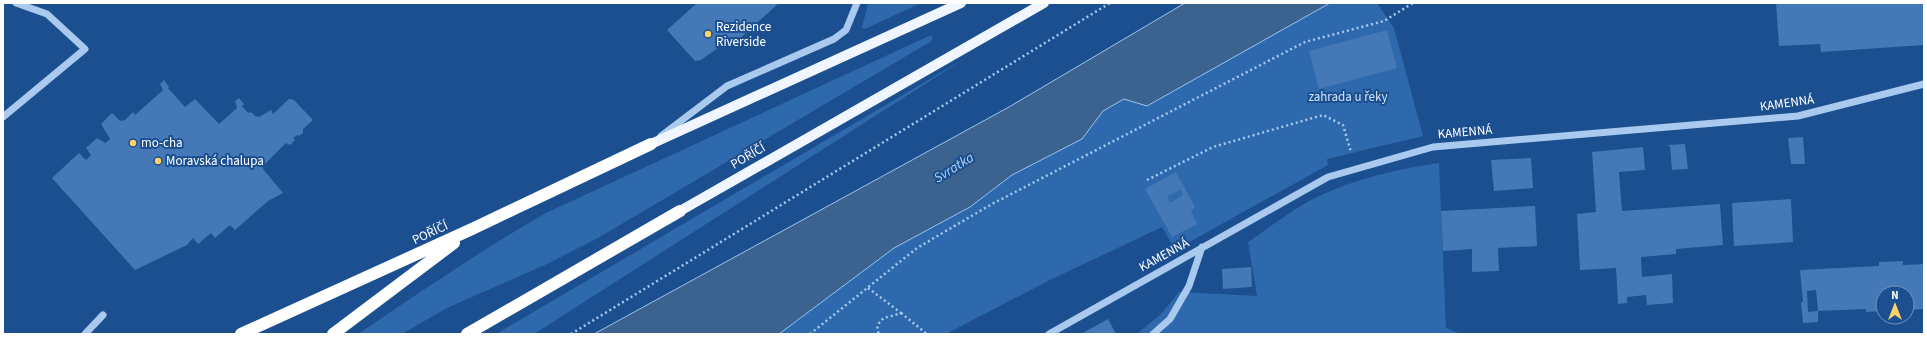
<svg xmlns="http://www.w3.org/2000/svg" width="1927" height="337" font-family="'Source Sans 3',sans-serif">
	<style>
		.green { fill: #2e69ad }
		.water { fill: #3c6290; stroke: #9cc4f0 }
		.building { fill: #4478b7; fill-rule: evenodd }
		.lines { fill: none; stroke-linecap: round; stroke-linejoin: round }
		.path { stroke: #a9c9ee; stroke-width: 2.5; stroke-dasharray: 2 3; stroke-linecap: butt }
		.minor { stroke: #a9c9ee; stroke-width: 7 }
		.major { stroke: #f0f6ff; stroke-width: 10 }
		.highway { stroke: #fff; stroke-width: 12 }
		.poi-dot { fill: #ffd166; stroke: #1b4f8f; stroke-width: 1.5 }
		.labels { text-anchor: middle; dominant-baseline: central; stroke-width: 4; stroke-linejoin: round; paint-order: stroke }
		.poi-label { font-size: 13px; fill: #fff; stroke: #1b4f8f; text-anchor: start }
		.park-label { font-size: 13px; fill: #cfe3fa; stroke: #1b4f8f }
		.street-label { font-size: 13px; fill: #fff; stroke: #1b4f8f }
		.water-label { font-size: 14px; font-style: italic; fill: #b5d3f5; stroke: #1b4f8f }
	</style>
	<rect width="100%" height="100%" fill="#1b4f8f"/>
	<g class="green">
		<path d="M 868,3 L 921,3 L 865,29 L 862,28 C 863,20 867,12 868,3 Z"/>
		<path d="M 1330,3 L 1377,3 L 1394,28 L 1423,136 L 1327,159 L 1328,165 L 1175,250 L 1162,227 L 1050,280 L 946,334 L 779,334 L 894,248 L 970,207 L 1012,175 L 1082,139 L 1103,111 L 1124,99 L 1147,106 Z"/>
		<path d="M 931,35 L 933,39 L 930,42 L 598,238 L 547,264 L 447,308 L 402,334 L 358,334 C 421,292 482,249 548,212 Z"/>
		<path d="M 969,56 L 534,334 L 496,334 Z"/>
		<path d="M 1439,163 L 1446,328 L 1461,334 L 1137,334 L 1162,313 L 1179,292 L 1257,296 L 1248,242 C 1269,228 1291,210 1315,198 C 1354,179 1396,169 1439,163 Z"/>
	</g>
	<path class="water" d="M 1185,3 L 1330,3 L 1147,106 L 1124,99 L 1103,111 L 1082,139 L 1012,175 L 970,207 L 894,248 L 779,334 L 594,334 L 1009,107 Z"/>
	<g class="building">
		<path d="M 697,3 L 698,4 L 700,3 L 779,3 L 737,41 L 733,37 L 701,60 L 695,61 L 667,30 Z"/>
		<path d="M 1776,3 L 1924,3 L 1924,45 L 1821,52 L 1820,44 L 1779,46 Z"/>
		<path d="M 1387,30 L 1397,68 L 1319,89 L 1309,51 Z"/>
		<path d="M 164,80 L 169,87 L 168,88 L 185,107 L 195,99 L 219,124 L 237,108 L 235,101 L 239,98 L 244,104 L 242,106 L 248,113 L 251,112 L 255,116 L 259,117 L 271,110 L 273,114 L 289,99 L 294,100 L 313,120 L 303,129 L 303,133 L 299,136 L 297,135 L 293,138 L 295,140 L 290,145 L 286,143 L 263,166 L 263,169 L 283,193 L 268,201 L 235,230 L 230,225 L 215,238 L 211,233 L 198,244 L 193,238 L 187,245 L 135,270 L 52,178 L 79,153 L 86,160 L 91,155 L 86,148 L 97,138 L 105,143 L 110,139 L 101,124 L 112,113 L 120,121 L 125,120 L 133,112 L 135,115 L 163,90 L 160,84 Z"/>
		<path d="M 1803,137 L 1805,164 L 1791,164 L 1788,138 Z"/>
		<path d="M 1685,144 L 1688,169 L 1672,170 L 1670,146 L 1667,145 Z"/>
		<path d="M 1643,147 L 1645,170 L 1619,172 L 1622,211 L 1720,204 L 1723,245 L 1676,249 L 1676,254 L 1641,257 L 1642,277 L 1672,274 L 1673,303 L 1647,305 L 1646,295 L 1627,297 L 1627,303 L 1618,304 L 1616,268 L 1580,270 L 1577,214 L 1596,212 L 1592,152 Z"/>
		<path d="M 1531,158 L 1533,188 L 1494,191 L 1491,160 Z"/>
		<path d="M 1176,172 L 1195,207 L 1191,211 L 1197,224 L 1172,237 L 1145,189 ZM 1181,190 L 1183,195 L 1170,203 L 1167,196 Z"/>
		<path d="M 1791,199 L 1793,242 L 1734,246 L 1732,203 Z"/>
		<path d="M 1535,206 L 1537,246 L 1498,248 L 1499,271 L 1472,272 L 1472,249 L 1443,251 L 1441,211 Z"/>
		<path d="M 1903,261 L 1903,265 L 1924,264 L 1924,309 L 1907,310 L 1907,293 L 1883,293 L 1883,311 L 1866,312 L 1866,309 L 1818,311 L 1818,322 L 1803,323 L 1801,302 L 1803,302 L 1800,270 L 1879,266 L 1879,262 ZM 1816,290 L 1818,311 L 1808,312 L 1807,291 Z"/>
		<path d="M 1251,267 L 1252,287 L 1223,289 L 1222,269 Z"/>
		<path d="M 1108,319 L 1116,334 L 1081,334 L 1086,331 Z"/>
	</g>
	<g class="lines">
		<g class="path">
			<path d="M 1147,180 L 1213,147 L 1323,115 L 1343,125 L 1351,152"/>
			<path d="M 868,288 L 901,313 C 889,318 880,315 877,329 L 879,334"/>
			<path d="M 901,313 L 927,334"/>
			<path d="M 571,334 L 1110,3"/>
			<path d="M 810,334 L 917,248 L 992,204 L 1305,42 L 1384,21 L 1413,3"/>
		</g>
		<g class="minor">
			<path d="M 3,117 L 85,49 L 47,14 L 16,3"/>
			<path d="M 661,136 L 727,86 L 834,39 L 846,30 L 857,3"/>
			<path d="M 85,334 L 103,315"/>
			<path d="M 1049,334 L 1328,177 L 1433,147 L 1798,116 L 1924,84"/>
			<path d="M 1153,334 L 1170,319 L 1189,286 L 1202,247"/>
		</g>
		<g class="major">
			<path d="M 651,144 L 961,3"/>
			<path d="M 680,211 L 1044,3"/>
		</g>
		<g class="highway">
			<path d="M 241,334 L 472,229 L 651,144"/>
			<path d="M 333,334 L 454,243"/>
			<path d="M 467,334 L 680,211"/>
		</g>
	</g>
	<g class="poi-dot">
		<circle cx="708" cy="34" r="4"/>
		<circle cx="133" cy="143" r="4"/>
		<circle cx="158" cy="161" r="4"/>
	</g>
	<g class="labels">
		<g class="poi-label">
			<text x="716" y="27">Rezidence<tspan x="716" dy="15">Riverside</tspan></text>
			<text x="141" y="143">mo-cha</text>
			<text x="166" y="161">Moravská chalupa</text>
		</g>
		<g class="park-label">
			<text x="1348" y="97">zahrada u řeky</text>
		</g>
		<g class="street-label">
			<text transform="translate(1787 103) rotate(-8)">KAMENNÁ</text>
			<text transform="translate(1465 132) rotate(-5)">KAMENNÁ</text>
			<text transform="translate(748 156) rotate(-30)">POŘÍČÍ</text>
			<text transform="translate(430 233) rotate(-25)">POŘÍČÍ</text>
			<text transform="translate(1164 255) rotate(-29)">KAMENNÁ</text>
		</g>
		<g class="water-label">
			<text transform="translate(954 168) rotate(-32)">Svratka</text>
		</g>
	</g>
	<rect width="1927" height="337" fill="none" stroke="#ffffff" stroke-width="8"/>
	<g transform="translate(1895 305)"><circle r="19" fill="#1b4f8f" stroke="#7695bc"/>
	<path d="M0-3L7 15L0 10L-7 15Z" fill="#ffd166"/>
	<text y="-6" font-size="11" font-weight="bold" text-anchor="middle" fill="#ffffff">N</text>
	</g>
</svg>
